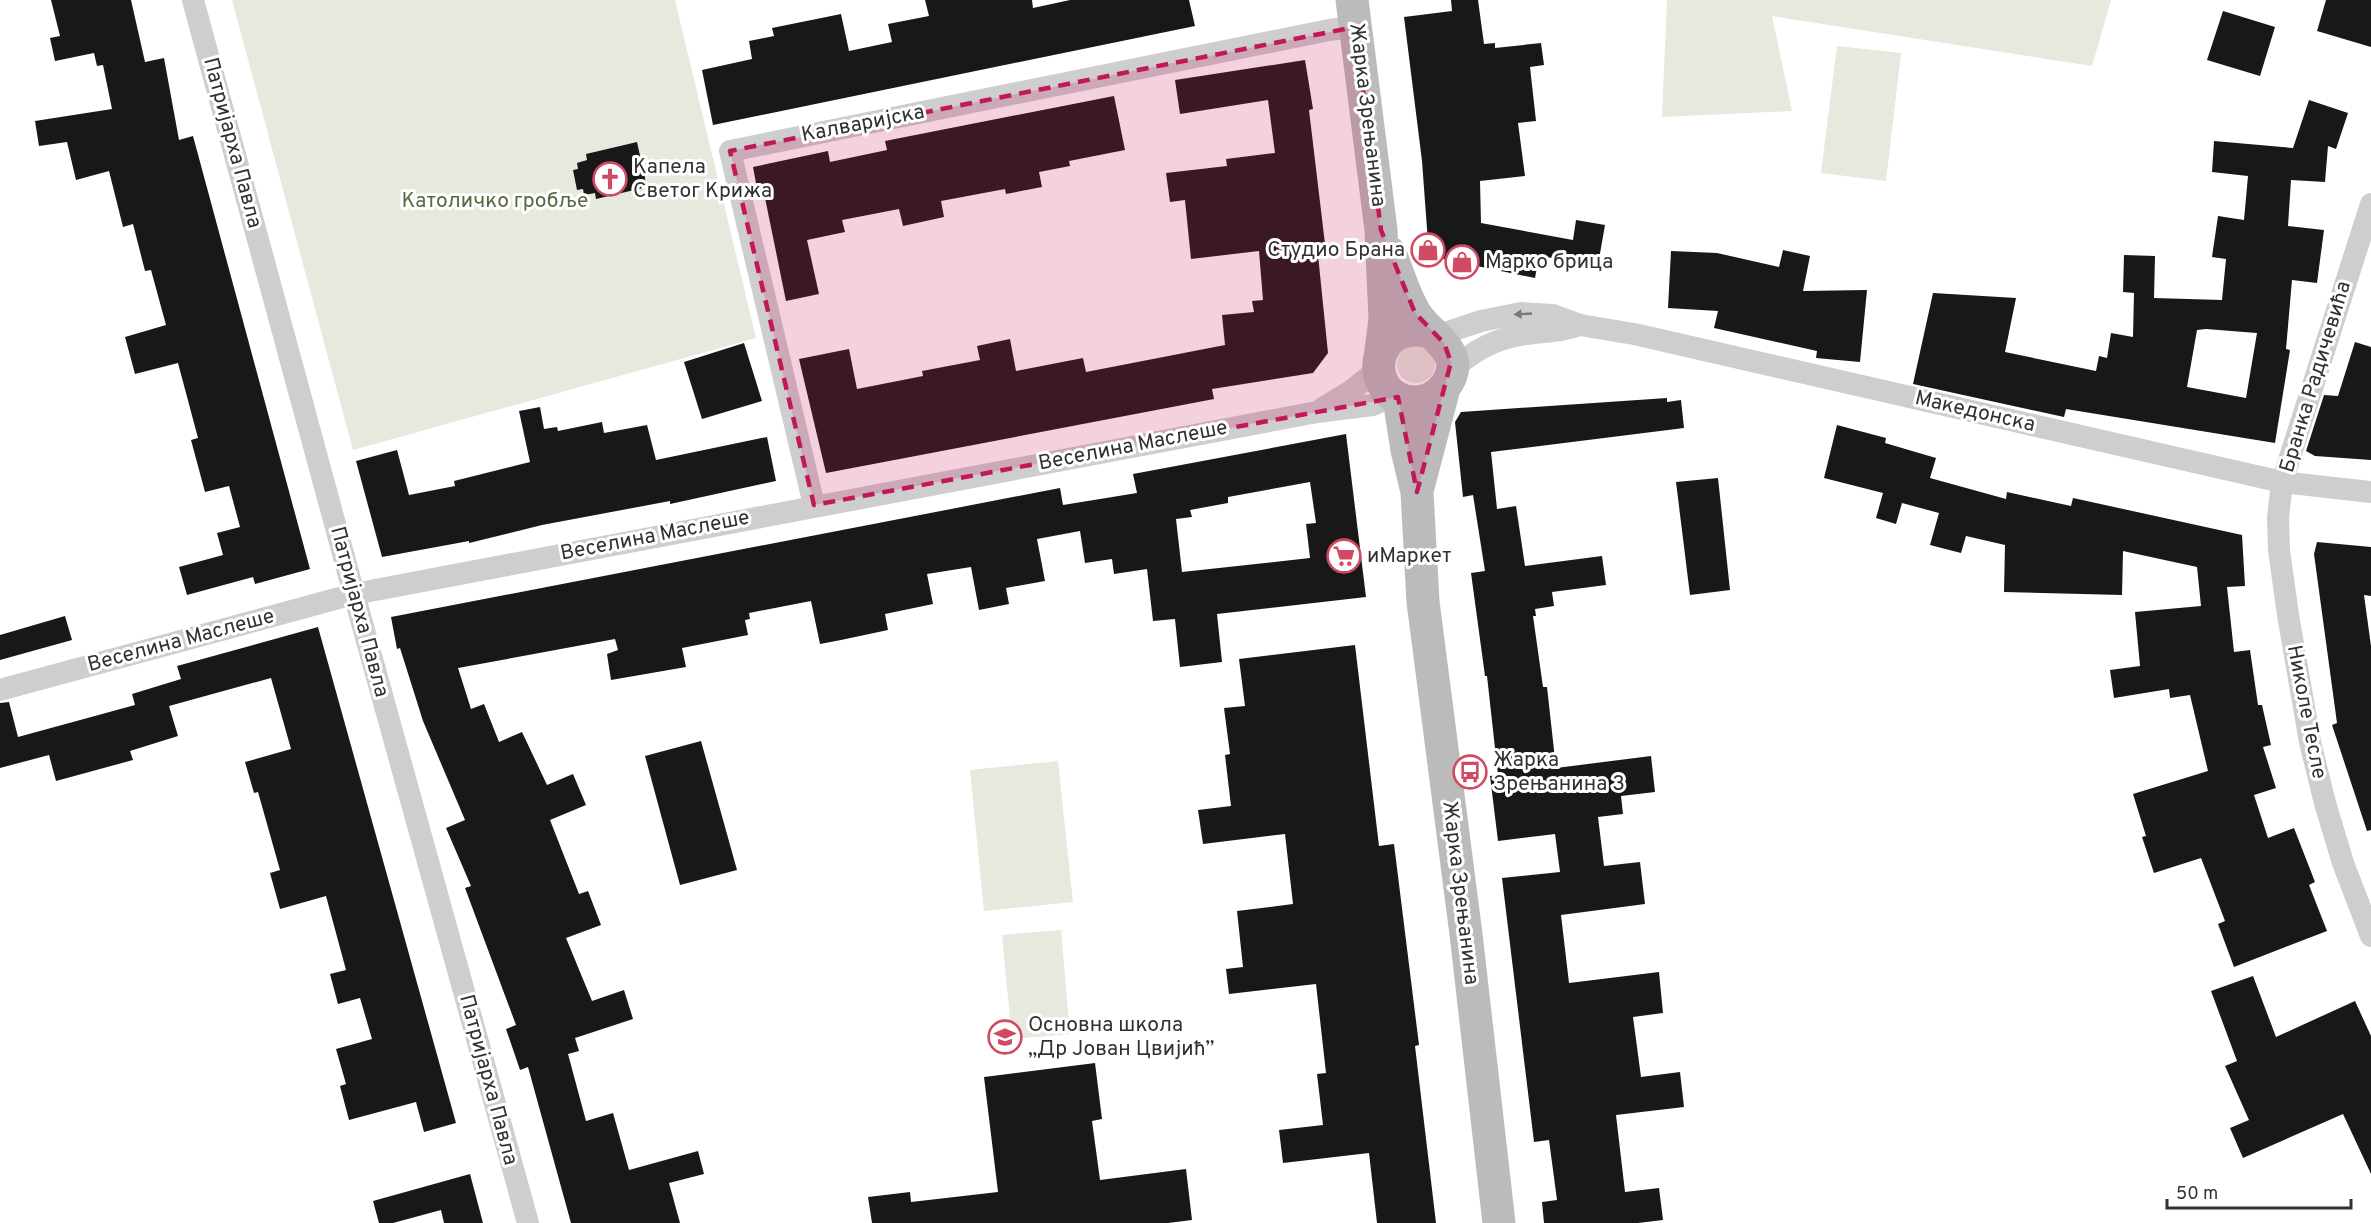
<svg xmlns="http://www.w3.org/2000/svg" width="2371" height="1223" font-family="Overpass,sans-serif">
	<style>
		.green { fill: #e5e9de }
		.building { fill: #181818; fill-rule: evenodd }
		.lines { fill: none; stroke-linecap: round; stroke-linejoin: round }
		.minor { stroke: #cecece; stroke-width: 22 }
		.secondary { stroke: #bbb; stroke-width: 33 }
		.oneway { fill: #787878 }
		.marked { fill: #c2185b; fill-opacity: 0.2; stroke: #c2185b; stroke-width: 4.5; stroke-dasharray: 12 8; stroke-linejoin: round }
		.labels { text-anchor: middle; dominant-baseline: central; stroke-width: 6; stroke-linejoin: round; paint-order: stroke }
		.street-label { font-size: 21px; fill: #313131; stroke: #fff }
		.poi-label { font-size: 21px; fill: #313131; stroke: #fff; text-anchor: start }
		.park-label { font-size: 21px; fill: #586843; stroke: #fff }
	</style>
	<rect width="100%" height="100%" fill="#fff"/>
	<g class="green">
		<path d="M 232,0 L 675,0 L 756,338 L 353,450 Z"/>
		<path d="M 1667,0 L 2111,0 L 2092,66 L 1772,16 L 1792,111 L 1662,117 Z"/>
		<path d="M 1837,46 L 1901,53 L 1886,181 L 1821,173 Z"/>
		<circle cx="1416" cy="364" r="19"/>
		<path d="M 1058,761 L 1073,902 L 984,911 L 970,770 Z"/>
		<path d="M 1061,930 L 1070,1034 L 1012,1039 L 1002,935 Z"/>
	</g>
	<g class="building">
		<path d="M 51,0 L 131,0 L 145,62 L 164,58 L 179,140 L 193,136 L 310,569 L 255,584 L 253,577 L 187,595 L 179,567 L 223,555 L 217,533 L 240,527 L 229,486 L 205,492 L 191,440 L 198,438 L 178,363 L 135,374 L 125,337 L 166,325 L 151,270 L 145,271 L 133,224 L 123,227 L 109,171 L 76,180 L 67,142 L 39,146 L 35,121 L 112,109 L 103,65 L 97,66 L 94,53 L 55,61 L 50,38 L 60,36 Z"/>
		<path d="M 925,0 L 1032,0 L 1033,8 L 1070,0 L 1189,0 L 1195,26 L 713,125 L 702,70 L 752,59 L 749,41 L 774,36 L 772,28 L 841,14 L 849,51 L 892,42 L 888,24 L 929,16 Z"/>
		<path d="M 1451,0 L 1478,0 L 1484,44 L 1495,43 L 1495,48 L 1541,43 L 1544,65 L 1530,67 L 1536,121 L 1518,123 L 1525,176 L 1480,181 L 1481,223 L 1573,240 L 1576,220 L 1605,225 L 1598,265 L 1539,256 L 1535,278 L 1429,256 L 1422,161 L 1404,17 L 1452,11 Z"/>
		<path d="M 2326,0 L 2371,0 L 2371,47 L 2317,31 Z"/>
		<path d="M 2223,11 L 2275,27 L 2260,76 L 2207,60 Z"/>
		<path d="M 1305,60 L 1313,109 L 1309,110 L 1325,244 L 1317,245 L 1328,353 L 1313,373 L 1212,389 L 1214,399 L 826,473 L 799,359 L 849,349 L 857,389 L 923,376 L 922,371 L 980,360 L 977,346 L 1010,339 L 1016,371 L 1083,358 L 1086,372 L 1225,345 L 1222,315 L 1254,312 L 1252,301 L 1263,300 L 1259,251 L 1191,259 L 1185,200 L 1170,202 L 1166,173 L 1227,166 L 1226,159 L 1275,153 L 1268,100 L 1180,114 L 1175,80 Z"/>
		<path d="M 1114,96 L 1125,150 L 1069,161 L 1070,166 L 1039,172 L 1042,187 L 1006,194 L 1005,189 L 941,201 L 944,217 L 903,226 L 899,209 L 842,220 L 845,232 L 807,240 L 819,294 L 786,301 L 764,193 L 758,194 L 753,167 L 828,151 L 830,162 L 887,150 L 885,141 Z"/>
		<path d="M 2309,100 L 2348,113 L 2336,149 L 2328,146 L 2325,182 L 2291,180 L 2288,226 L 2324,230 L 2317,283 L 2292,280 L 2286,349 L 2290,350 L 2275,443 L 2066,409 L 2064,417 L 1913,384 L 1933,293 L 2016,298 L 2005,352 L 2096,371 L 2099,356 L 2107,358 L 2111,333 L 2133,337 L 2134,293 L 2123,292 L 2124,255 L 2155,256 L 2154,298 L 2222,300 L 2226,259 L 2212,257 L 2218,216 L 2244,220 L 2248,176 L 2212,172 L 2214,141 L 2293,148 ZM 2206,329 L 2257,333 L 2246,398 L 2187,387 L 2197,330 Z"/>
		<path d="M 637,142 L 647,187 L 596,199 L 595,193 L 584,195 L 583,189 L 577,190 L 573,170 L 578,169 L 577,163 L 587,160 L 586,154 Z"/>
		<path d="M 1783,250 L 1810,256 L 1803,291 L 1867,290 L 1860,362 L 1816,358 L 1817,351 L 1714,328 L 1718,311 L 1668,308 L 1671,251 L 1717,253 L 1779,267 Z"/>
		<path d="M 2355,342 L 2371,347 L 2371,460 L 2315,456 L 2306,451 L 2324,395 L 2338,396 Z"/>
		<path d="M 744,343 L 762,401 L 702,419 L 684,362 Z"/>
		<path d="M 1667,398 L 1667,402 L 1681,400 L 1684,428 L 1491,452 L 1497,509 L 1516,506 L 1525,566 L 1602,556 L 1606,585 L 1552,592 L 1554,606 L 1535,609 L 1536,616 L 1533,616 L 1543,687 L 1547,687 L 1556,768 L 1651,756 L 1655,792 L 1621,796 L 1623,814 L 1598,817 L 1604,866 L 1640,862 L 1645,904 L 1561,915 L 1569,983 L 1659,972 L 1663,1013 L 1633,1017 L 1641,1077 L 1680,1072 L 1684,1107 L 1616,1115 L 1625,1192 L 1659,1188 L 1663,1220 L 1638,1223 L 1544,1223 L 1542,1202 L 1557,1200 L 1549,1140 L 1534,1142 L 1502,878 L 1560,872 L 1555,834 L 1498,841 L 1490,776 L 1498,775 L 1487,676 L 1485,676 L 1471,573 L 1485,571 L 1473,495 L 1463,497 L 1455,422 L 1461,412 Z"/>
		<path d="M 540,407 L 544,429 L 557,427 L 558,431 L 602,422 L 604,433 L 647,425 L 656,460 L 767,437 L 776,481 L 670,504 L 670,501 L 542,525 L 469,543 L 469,541 L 382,557 L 356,461 L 397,450 L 409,495 L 455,486 L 454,481 L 530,462 L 519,411 Z"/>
		<path d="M 1837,425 L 1886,438 L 1885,443 L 1936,458 L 1930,478 L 2006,499 L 2007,492 L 2071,506 L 2073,498 L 2242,535 L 2245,586 L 2227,587 L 2234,652 L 2250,650 L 2258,705 L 2262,705 L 2271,745 L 2263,747 L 2276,788 L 2254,795 L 2268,838 L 2294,828 L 2315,882 L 2309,885 L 2327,931 L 2234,967 L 2218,924 L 2225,921 L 2201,858 L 2154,873 L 2142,837 L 2146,836 L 2133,794 L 2208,771 L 2190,695 L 2170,698 L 2169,689 L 2114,698 L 2110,670 L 2140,666 L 2135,612 L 2201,606 L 2197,567 L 2123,551 L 2122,595 L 2004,592 L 2005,545 L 1966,536 L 1961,553 L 1930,545 L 1939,513 L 1902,503 L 1896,524 L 1876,518 L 1883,493 L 1824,478 Z"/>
		<path d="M 1346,434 L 1366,597 L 1217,614 L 1222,662 L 1180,667 L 1175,619 L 1153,621 L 1147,569 L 1114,574 L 1112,559 L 1085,563 L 1080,531 L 1037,539 L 1045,581 L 1006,588 L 1009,604 L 979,610 L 971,567 L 927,574 L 933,604 L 885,614 L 888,630 L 841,640 L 820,644 L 811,601 L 749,613 L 750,619 L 745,620 L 748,635 L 682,648 L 686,667 L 611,680 L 607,654 L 618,650 L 615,639 L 458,668 L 471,709 L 484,704 L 499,742 L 522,732 L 547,785 L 573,774 L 586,805 L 550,820 L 579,894 L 588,891 L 601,925 L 566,938 L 592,1001 L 624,990 L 633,1019 L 575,1038 L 579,1051 L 568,1054 L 586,1121 L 613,1113 L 629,1170 L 698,1151 L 704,1174 L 669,1183 L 680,1223 L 571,1223 L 528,1067 L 520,1070 L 506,1029 L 516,1025 L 465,888 L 471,886 L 446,828 L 465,820 L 423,721 L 400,648 L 397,649 L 391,617 L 1060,488 L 1063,505 L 1137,493 L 1133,474 ZM 1310,482 L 1316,523 L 1306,524 L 1310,558 L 1182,572 L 1176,519 L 1192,517 L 1190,510 L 1228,503 L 1228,497 Z"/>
		<path d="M 1718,478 L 1730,590 L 1690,595 L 1676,482 Z"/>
		<path d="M 2317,542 L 2371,547 L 2371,596 L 2364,595 L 2371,646 L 2371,830 L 2367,831 L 2332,725 L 2337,723 L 2314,554 Z"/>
		<path d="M 65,616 L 72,640 L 0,660 L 0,635 Z"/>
		<path d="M 318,627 L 456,1123 L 424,1132 L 416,1102 L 349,1120 L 340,1086 L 346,1084 L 336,1049 L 372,1039 L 360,998 L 338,1004 L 330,974 L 346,970 L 326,896 L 280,909 L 270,873 L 280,870 L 258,792 L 254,793 L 245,762 L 291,749 L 271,678 L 169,706 L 178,736 L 130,751 L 133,760 L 56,781 L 49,755 L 0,768 L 0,703 L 9,702 L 18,737 L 135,705 L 132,694 L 181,679 L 177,666 Z"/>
		<path d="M 1355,645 L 1379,846 L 1394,844 L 1419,1045 L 1415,1046 L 1436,1223 L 1377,1223 L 1369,1153 L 1283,1163 L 1279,1130 L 1323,1125 L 1317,1074 L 1326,1073 L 1316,984 L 1229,994 L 1226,969 L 1243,967 L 1237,911 L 1293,904 L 1285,834 L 1203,844 L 1198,810 L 1231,806 L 1225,755 L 1230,754 L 1224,708 L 1245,706 L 1239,659 Z"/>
		<path d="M 701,741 L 737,870 L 680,885 L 645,756 Z"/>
		<path d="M 2253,976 L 2276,1037 L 2355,1001 L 2371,1036 L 2371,1174 L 2343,1114 L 2243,1158 L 2230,1128 L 2249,1120 L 2225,1066 L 2237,1061 L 2211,991 Z"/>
		<path d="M 1095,1063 L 1102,1119 L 1092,1121 L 1100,1180 L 1186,1169 L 1192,1220 L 1168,1223 L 872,1223 L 868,1197 L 910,1192 L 911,1202 L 998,1192 L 984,1077 Z"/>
		<path d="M 470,1174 L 483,1223 L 444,1223 L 441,1210 L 393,1223 L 379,1223 L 373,1201 Z"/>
	</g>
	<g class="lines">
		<g class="minor">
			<path d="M 193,0 L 354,594 L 528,1223"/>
			<path d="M 2371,204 L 2282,482 L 2278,518 L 2279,550 L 2288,615 L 2310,742 L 2325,803 L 2343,863 L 2371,936"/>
			<path d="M 1436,336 L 1481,321 L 1521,313 L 1553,315 L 1580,325 L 1634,334 L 2282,482 L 2371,492"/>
			<path d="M 1451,372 C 1474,348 1502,336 1534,333 C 1553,331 1563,331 1580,325"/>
			<path d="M 1323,408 L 1351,391 L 1378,369"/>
			<path d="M 814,505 L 730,151 L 1329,30 L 1355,27"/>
			<path d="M 0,690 L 354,594 L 1317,412 L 1373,405 L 1394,396"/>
		</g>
		<g class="secondary">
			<path d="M 1352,0 L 1381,230 L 1385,319 L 1381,351"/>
			<path d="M 1390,253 C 1398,273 1404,295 1415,313 C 1429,337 1472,353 1443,389 C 1436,397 1425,402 1414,402 C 1361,400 1369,316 1430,332"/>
			<path d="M 1399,399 L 1407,450 L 1417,492 L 1423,602 L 1466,934 L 1499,1223"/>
			<path d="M 1418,487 L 1444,388"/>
		</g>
	</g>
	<defs><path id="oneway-solid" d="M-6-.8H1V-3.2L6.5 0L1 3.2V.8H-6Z" transform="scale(1.5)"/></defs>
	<use class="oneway" href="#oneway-solid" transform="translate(1523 314) rotate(177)"/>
	<path class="marked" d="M 1355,27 L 1381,230 L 1415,313 L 1444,343 L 1451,362 L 1417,492 L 1398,397 L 814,505 L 730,151 Z"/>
	<defs>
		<symbol id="church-ring" viewBox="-11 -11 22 22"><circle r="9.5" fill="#fff" stroke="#d14a63" stroke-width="1.5"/><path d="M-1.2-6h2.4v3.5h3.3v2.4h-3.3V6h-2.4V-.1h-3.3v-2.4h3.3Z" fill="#d14a63"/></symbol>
		<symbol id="shop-ring" viewBox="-11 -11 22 22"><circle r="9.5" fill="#fff" stroke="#d14a63" stroke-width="1.5"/><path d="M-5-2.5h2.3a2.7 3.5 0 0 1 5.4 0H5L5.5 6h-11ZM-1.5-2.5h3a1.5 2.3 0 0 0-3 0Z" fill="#d14a63"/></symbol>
		<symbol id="supermarket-ring" viewBox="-11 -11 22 22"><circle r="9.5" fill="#fff" stroke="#d14a63" stroke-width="1.5"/><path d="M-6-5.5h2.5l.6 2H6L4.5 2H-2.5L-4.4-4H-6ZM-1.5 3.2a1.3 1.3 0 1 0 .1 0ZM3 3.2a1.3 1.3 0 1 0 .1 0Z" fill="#d14a63"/></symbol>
		<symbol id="bus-ring" viewBox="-11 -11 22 22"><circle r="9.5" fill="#fff" stroke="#d14a63" stroke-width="1.5"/><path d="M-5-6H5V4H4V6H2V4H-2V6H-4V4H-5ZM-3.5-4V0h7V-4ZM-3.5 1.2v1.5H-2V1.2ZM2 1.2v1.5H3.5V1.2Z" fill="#d14a63"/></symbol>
		<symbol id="school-ring" viewBox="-11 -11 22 22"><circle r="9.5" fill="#fff" stroke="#d14a63" stroke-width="1.5"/><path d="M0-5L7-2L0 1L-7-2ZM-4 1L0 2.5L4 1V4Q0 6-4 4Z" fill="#d14a63"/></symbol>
	</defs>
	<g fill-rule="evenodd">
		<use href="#church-ring" x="591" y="160" width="38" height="38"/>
		<use href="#shop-ring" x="1409" y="231" width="38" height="38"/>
		<use href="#shop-ring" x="1443" y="243" width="38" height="38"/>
		<use href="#supermarket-ring" x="1325" y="537" width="38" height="38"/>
		<use href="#bus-ring" x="1451" y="753" width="38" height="38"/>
		<use href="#school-ring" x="986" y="1018" width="38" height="38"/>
	</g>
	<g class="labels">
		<g class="street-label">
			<text transform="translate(1367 115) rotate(83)">Жарка Зрењанина</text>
			<text transform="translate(863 124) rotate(-11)">Калваријска</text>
			<text transform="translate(232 143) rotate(75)">Патријарха Павла</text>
			<text transform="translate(2316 377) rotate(-73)">Бранка Радичевића</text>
			<text transform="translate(1975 412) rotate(13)">Македонска</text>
			<text transform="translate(1133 446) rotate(-11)">Веселина Маслеше</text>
			<text transform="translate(655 536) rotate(-11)">Веселина Маслеше</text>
			<text transform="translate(359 612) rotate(75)">Патријарха Павла</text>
			<text transform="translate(181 641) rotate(-15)">Веселина Маслеше</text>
			<text transform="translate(2306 712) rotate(79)">Николе Тесле</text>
			<text transform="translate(1460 893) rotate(83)">Жарка Зрењанина</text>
			<text transform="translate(488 1080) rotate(75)">Патријарха Павла</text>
		</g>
		<g class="poi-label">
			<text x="633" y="167">Капела<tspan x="633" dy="24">Светог Крижа</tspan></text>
			<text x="1405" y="250" text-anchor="end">Студио Брана</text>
			<text x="1485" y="262">Марко брица</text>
			<text x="1367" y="556">иМаркет</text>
			<text x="1493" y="760">Жарка<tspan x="1493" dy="24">Зрењанина 3</tspan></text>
			<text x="1028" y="1025">Основна школа<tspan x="1028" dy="24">„Др Јован Цвијић”</tspan></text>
		</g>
		<g class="park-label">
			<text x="495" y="201">Католичко гробље</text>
		</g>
	</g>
	<path d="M2167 1199v9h184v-9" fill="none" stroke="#313131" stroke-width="3"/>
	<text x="2176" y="1199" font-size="18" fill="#313131" stroke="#ffffff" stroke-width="4.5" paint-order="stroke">50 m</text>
</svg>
